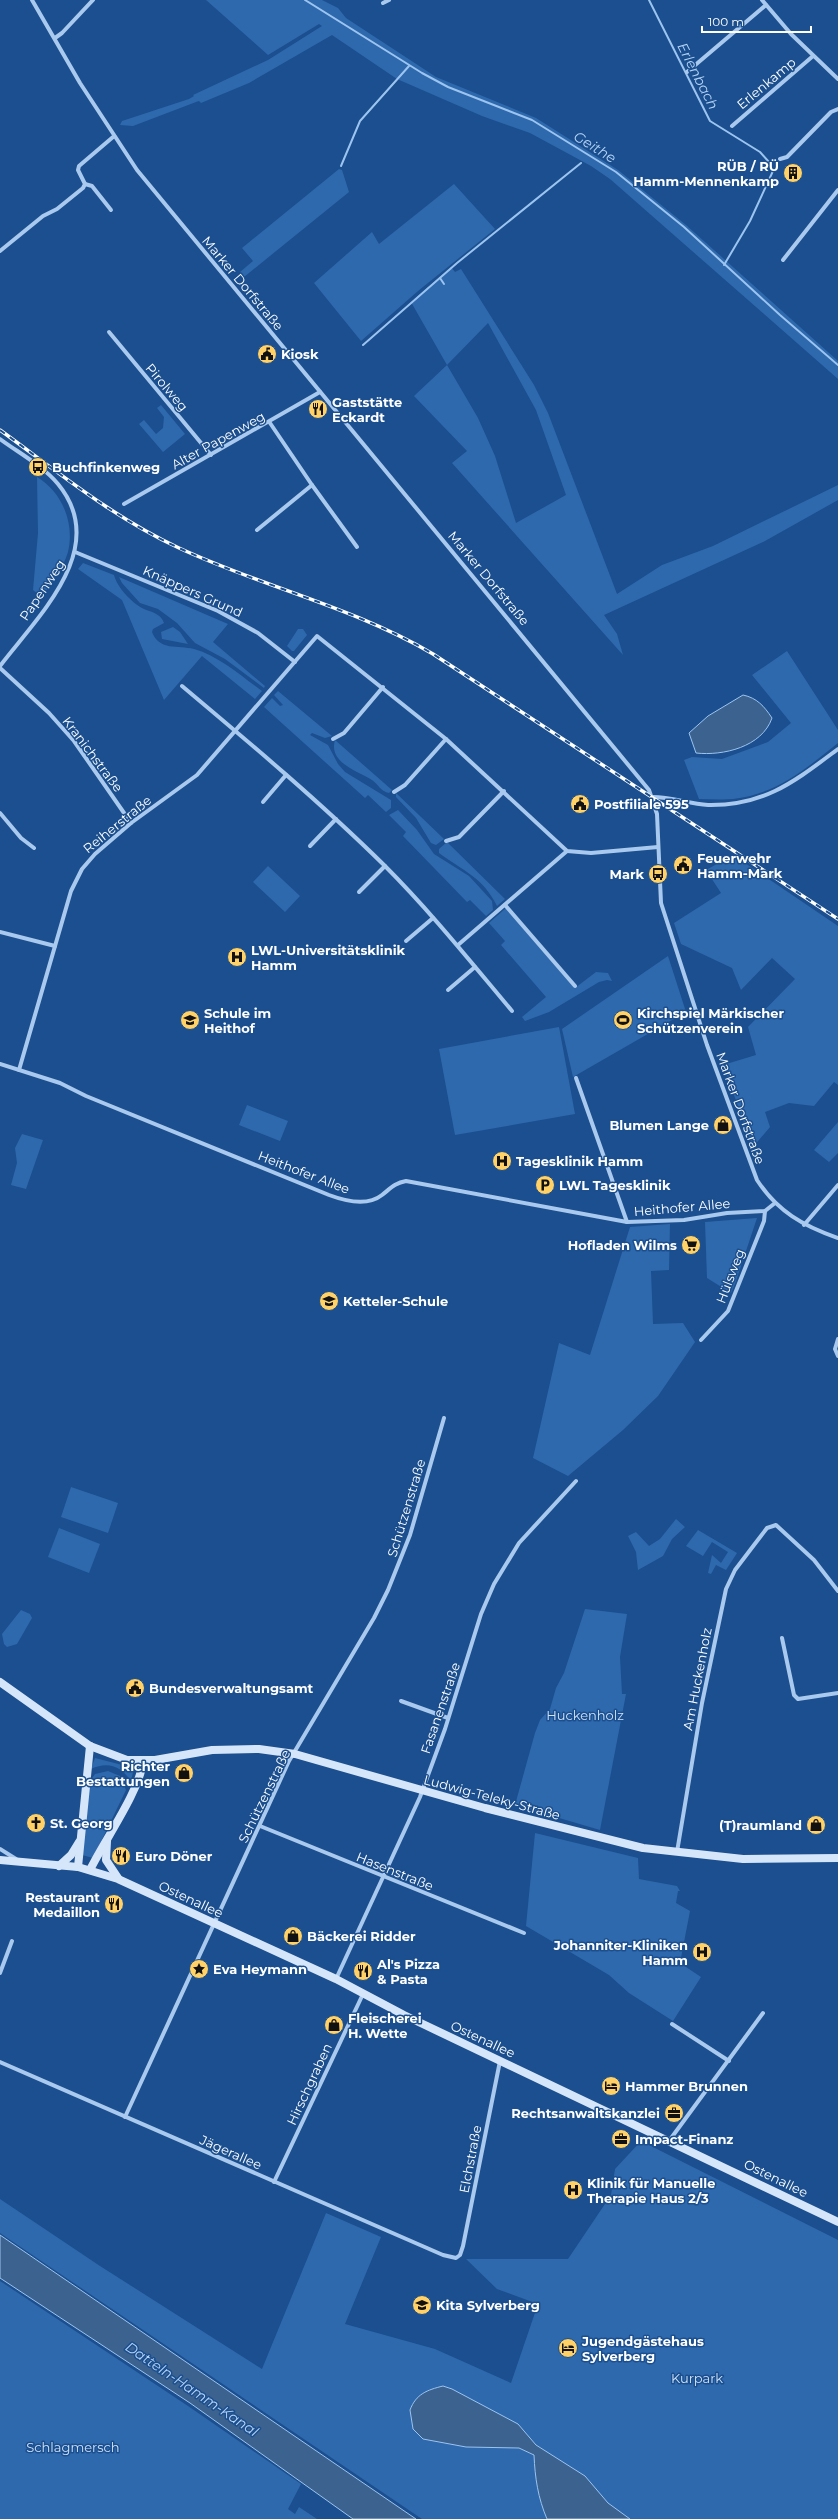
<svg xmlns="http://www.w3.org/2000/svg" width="838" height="2519" font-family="Montserrat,sans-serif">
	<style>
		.green { fill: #2e69ad; fill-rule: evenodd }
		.water { fill: #3c6290; stroke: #9cc4f0 }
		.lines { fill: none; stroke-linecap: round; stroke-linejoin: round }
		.stream { stroke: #9cc4f0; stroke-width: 2 }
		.street { stroke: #a9c9ee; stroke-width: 4 }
		.secondary { stroke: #d6e6fa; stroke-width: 8 }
		.rail-casing { stroke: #fff; stroke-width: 3.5 }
		.rail { stroke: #1b4f8f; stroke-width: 2; stroke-dasharray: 6; stroke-linecap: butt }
		.labels { text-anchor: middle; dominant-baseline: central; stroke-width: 3; stroke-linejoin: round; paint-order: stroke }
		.street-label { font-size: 13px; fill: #fff; stroke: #1b4f8f }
		.poi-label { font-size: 13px; font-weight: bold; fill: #fff; stroke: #1b4f8f; text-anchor: start }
		.park-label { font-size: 13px; fill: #cfe3fa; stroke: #1b4f8f }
		.water-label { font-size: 14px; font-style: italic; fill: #b5d3f5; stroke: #1b4f8f }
	</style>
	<rect width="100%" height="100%" fill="#1b4f8f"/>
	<g class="green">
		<path d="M 206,0 L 322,0 L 338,8 L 346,18 L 436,77 L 536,118 L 618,170 L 686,225 L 838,361 L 838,379 L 610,179 L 591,166 L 530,133 L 482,116 L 397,79 L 332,35 L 249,83 L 201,103 L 199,101 L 196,102 L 133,126 L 120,125 L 122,121 L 189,99 L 194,96 L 193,95 L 268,60 L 322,26 L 319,24 L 268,55 Z"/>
		<path d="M 339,169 L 342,170 L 349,192 L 244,277 L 240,272 L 253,261 L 242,248 Z"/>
		<path d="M 454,184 L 495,229 L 418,291 L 361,341 L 314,283 L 372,232 L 379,244 Z"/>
		<path d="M 451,267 L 455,272 L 461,269 L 534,385 L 548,413 L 617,594 L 662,565 L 713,546 L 838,485 L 838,500 L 765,541 L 604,615 L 617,634 L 623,655 L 452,463 L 467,451 L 414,396 L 447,365 L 411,302 ZM 488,323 L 536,410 L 566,495 L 516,523 L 495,456 L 478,418 L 447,365 Z"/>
		<path d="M 161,405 L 185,434 L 163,452 L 139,424 L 144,420 L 156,434 L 163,428 L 164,417 L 157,408 Z"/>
		<path d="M 37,477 C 62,492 75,523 68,552 C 63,569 51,583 42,597 L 33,590 L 38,533 Z"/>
		<path d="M 83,563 L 114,575 C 117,587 131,602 142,608 C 150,612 161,613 164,623 L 153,629 L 152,632 C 159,651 178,645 194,649 C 219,656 241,676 262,691 L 255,699 L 202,656 L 164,700 L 122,600 L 78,569 Z"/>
		<path d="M 119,577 L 228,624 L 213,642 L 265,686 L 264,688 L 225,659 L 195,643 L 177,623 L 158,609 L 140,603 L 122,583 Z"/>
		<path d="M 173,627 L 180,632 L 188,644 L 162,639 L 161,632 Z"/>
		<path d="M 298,629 L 303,629 L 307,635 L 294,651 L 292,651 L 287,646 Z"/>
		<path d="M 787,651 L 838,730 L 838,743 C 807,768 775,795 733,799 C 722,800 710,799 699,799 L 684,760 L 692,757 L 722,759 L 768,742 L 791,723 L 752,675 Z"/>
		<path d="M 278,691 L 332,736 L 325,738 L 312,733 L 310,735 L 328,745 L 338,764 L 345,772 L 391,800 L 391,808 L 386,812 L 368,795 L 365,798 L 264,707 L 272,698 L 280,706 L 283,705 L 274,695 Z"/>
		<path d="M 335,740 L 392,790 L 389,793 C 381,792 378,784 372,780 C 358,771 328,763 335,740 Z"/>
		<path d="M 396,793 L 444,839 L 436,845 L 431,843 L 416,818 L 396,797 Z"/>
		<path d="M 398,810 L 417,830 L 434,854 L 469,876 L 492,901 L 493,910 L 486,916 L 470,900 L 467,902 L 403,836 L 406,832 L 389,815 Z"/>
		<path d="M 447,842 L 505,899 L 497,906 C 483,877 463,871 439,853 L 439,849 Z"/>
		<path d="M 733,855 L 838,926 L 838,1085 L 834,1082 L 814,1106 L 789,1103 L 765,1112 L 770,1127 L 753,1147 L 723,1065 L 756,1055 L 748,1027 L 795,979 L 772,958 L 741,990 L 732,968 L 681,944 L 674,923 L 721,893 L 706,870 Z"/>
		<path d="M 268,866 L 300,896 L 285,912 L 253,882 Z"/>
		<path d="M 506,908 L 575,988 L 596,972 L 608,973 L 612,981 L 607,980 L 599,982 L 549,1012 L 525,1021 L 522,1017 L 546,997 L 501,945 L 505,941 L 489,923 Z"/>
		<path d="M 668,956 L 686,1012 L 573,1077 L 562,1029 Z"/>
		<path d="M 559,1027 L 575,1114 L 455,1135 L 439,1049 Z"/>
		<path d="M 247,1105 L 288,1121 L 280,1141 L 239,1125 Z"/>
		<path d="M 838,1122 L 838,1153 L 829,1162 L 814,1150 Z"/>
		<path d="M 22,1134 L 43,1140 L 26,1189 L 11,1185 L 17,1163 L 15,1148 Z"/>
		<path d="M 757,1218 L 735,1284 L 731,1293 L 707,1278 L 705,1222 Z"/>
		<path d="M 670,1224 L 669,1270 L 651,1271 L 653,1324 L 683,1323 L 695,1342 L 658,1396 L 623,1430 L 568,1476 L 533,1458 L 559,1343 L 590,1355 L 630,1227 Z"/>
		<path d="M 71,1487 L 118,1503 L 108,1533 L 61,1517 Z"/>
		<path d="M 676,1519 L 685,1527 L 672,1539 L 663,1556 L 638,1570 L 636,1552 L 628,1536 L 636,1532 L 649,1546 L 660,1539 Z"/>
		<path d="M 59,1528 L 100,1544 L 89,1573 L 48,1557 Z"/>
		<path d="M 698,1530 L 737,1553 L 726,1570 L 716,1565 L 711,1574 L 708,1573 L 712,1555 L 721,1563 L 728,1552 L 712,1542 L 703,1556 L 686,1546 Z"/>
		<path d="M 585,1609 L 627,1614 L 620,1657 L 622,1694 L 626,1694 L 600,1830 L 515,1805 L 535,1733 L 540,1720 L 550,1709 L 556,1688 L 564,1673 Z"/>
		<path d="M 21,1610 L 30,1614 L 32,1618 L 17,1644 L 7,1647 L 4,1644 L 2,1634 Z"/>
		<path d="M 95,1758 L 134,1768 L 131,1781 C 121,1766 108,1761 91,1769 Z"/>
		<path d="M 108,1771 L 120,1776 L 126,1790 L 93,1858 L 82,1855 L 88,1784 L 95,1774 Z"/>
		<path d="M 535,1833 L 638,1858 L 639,1879 L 677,1886 L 680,1891 L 678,1891 L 676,1903 L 690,1911 L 680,1963 L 701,1977 L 673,2021 L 629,1993 L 609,1975 L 526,1926 Z"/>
		<path d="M 641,2141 L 838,2240 L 838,2519 L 422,2519 L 0,2233 L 0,2199 L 100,2266 L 262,2369 L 326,2213 L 381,2237 L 345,2324 L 435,2349 L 511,2383 L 538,2304 L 497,2289 L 466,2259 L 568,2259 L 611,2195 L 615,2169 Z"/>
		<path d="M 0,2281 L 188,2406 L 301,2484 L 288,2509 L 295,2514 L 299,2507 L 317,2519 L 0,2519 Z"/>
	</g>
	<g class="water">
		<path d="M 743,695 C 757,698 764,706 772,718 C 762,747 723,756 696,753 L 689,733 L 708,716 Z"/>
		<path d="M 0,2235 L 416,2519 L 353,2519 L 190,2403 L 0,2278 Z"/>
		<path d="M 443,2386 L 452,2389 L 518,2424 L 536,2445 L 585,2476 L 608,2503 L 630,2519 L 547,2519 C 538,2498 535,2478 534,2455 L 519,2448 L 466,2447 L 423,2439 L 413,2429 L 410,2410 C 416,2394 427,2390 443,2386 Z"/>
	</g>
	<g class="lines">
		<g class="stream">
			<path d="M 305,0 L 422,73 L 448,87 L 532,120 L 616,172 L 684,227 L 780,315 L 838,365"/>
			<path d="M 649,0 L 710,121 L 760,152 L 769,162 L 773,171 L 750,221 L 724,265"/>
			<path d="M 341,166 L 360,121 L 409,66"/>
			<path d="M 440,278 L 444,284"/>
			<path d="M 363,345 L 457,263 L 581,163"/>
		</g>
		<g class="street">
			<path d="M 32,0 L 80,83 L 137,170 L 649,790 L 657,814 L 661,903 L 707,1045 L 757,1180 C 777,1211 803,1226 838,1238"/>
			<path d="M 762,0 L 791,34 L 838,79"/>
			<path d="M 383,3 L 389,0"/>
			<path d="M 55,38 L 62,33 L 93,0"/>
			<path d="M 687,72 L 766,5"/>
			<path d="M 732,126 L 813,56"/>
			<path d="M 780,159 L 787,157 L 831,112 L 838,109"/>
			<path d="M 85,184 L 92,186 L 111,210"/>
			<path d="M 0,251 L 43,216 L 57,209 L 83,188 L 85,184 L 78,170 L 79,166 L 113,137"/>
			<path d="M 783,260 L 838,190"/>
			<path d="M 109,332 L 211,455"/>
			<path d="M 270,423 L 312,485 L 357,547"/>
			<path d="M 0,439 C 19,453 43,466 58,484 C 111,548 38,616 0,666"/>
			<path d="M 124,504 L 320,392"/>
			<path d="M 257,530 L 312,485"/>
			<path d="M 75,552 L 218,611 L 258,633 L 295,662"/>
			<path d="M 0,668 L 49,713 L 74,741 L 131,823"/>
			<path d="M 182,686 C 251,744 320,802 384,865 C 430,911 470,961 512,1011"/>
			<path d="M 333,739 L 344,733 L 383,687"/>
			<path d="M 394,792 L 405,785 L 446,739"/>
			<path d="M 653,797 C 672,797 689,804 708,805 C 765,806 795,781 838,749"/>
			<path d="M 263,802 L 286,775"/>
			<path d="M 0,813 L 21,838 L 34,848"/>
			<path d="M 446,841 L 459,837 L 504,791"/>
			<path d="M 310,846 L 336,819"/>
			<path d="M 359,892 L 385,866"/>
			<path d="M 505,905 L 575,986"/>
			<path d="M 0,932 L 55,946"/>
			<path d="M 406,941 L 433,918"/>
			<path d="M 458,945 L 567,851"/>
			<path d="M 448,990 L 475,967"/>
			<path d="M 0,1064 L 60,1083 L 86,1096 L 329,1195 C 345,1201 368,1206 382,1195 C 391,1188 395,1183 406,1181 L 627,1222 L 684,1220 L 727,1213 L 765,1211 L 775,1203"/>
			<path d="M 19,1070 L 71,891 L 82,869 L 95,854 L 131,823 L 197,775 L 317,636 L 446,739 L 567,851 L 591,853 L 658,847"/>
			<path d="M 576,1078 L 627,1222"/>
			<path d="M 804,1225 L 838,1185"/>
			<path d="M 838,1339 L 835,1349 L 838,1356"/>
			<path d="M 701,1340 L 728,1311 L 764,1221 L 765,1211"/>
			<path d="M 782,1638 L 794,1695 L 798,1699 L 838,1693"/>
			<path d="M 401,1701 L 448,1718"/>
			<path d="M 260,1826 L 524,1933"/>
			<path d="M 0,1849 L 16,1859"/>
			<path d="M 677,1852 L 702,1703 L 726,1589 L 735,1570 L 754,1545 L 767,1528 L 776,1525 L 814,1560 L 838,1591"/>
			<path d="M 0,1973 L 12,1941"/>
			<path d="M 336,1979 L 420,1797 L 445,1729 L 481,1614 L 494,1584 L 519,1543 L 576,1481"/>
			<path d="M 672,2024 L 729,2061"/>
			<path d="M 0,2062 L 443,2255 L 456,2258 L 460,2255 L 463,2246 L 500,2061"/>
			<path d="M 125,2117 L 289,1761 L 374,1618 L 388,1590 L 410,1535 L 444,1418"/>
			<path d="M 669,2141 L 763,2013"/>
			<path d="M 274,2182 L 363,1994"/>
		</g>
		<g class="secondary">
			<path d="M 0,1682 L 90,1746 L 127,1760 L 155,1760 L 212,1750 L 259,1749 L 295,1754 L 485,1808 L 643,1848 L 743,1859 L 838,1858"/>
			<path d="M 107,1841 L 106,1860 L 118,1878"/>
			<path d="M 0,1860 L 78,1867 L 118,1879 L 336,1979 L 404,2015 L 838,2222"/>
			<path d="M 59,1866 L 71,1855 L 79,1842"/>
			<path d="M 78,1867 L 90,1746"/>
			<path d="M 90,1870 C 104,1841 140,1791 143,1761"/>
		</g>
		<defs>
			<path id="rail" d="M 0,430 C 58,472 114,518 179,548 C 263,587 353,607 433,654 L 838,919"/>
		</defs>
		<use href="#rail" class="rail-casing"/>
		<use href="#rail" class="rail"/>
	</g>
	<defs>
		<symbol id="building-disc" viewBox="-11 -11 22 22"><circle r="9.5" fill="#ffd166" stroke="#1b4f8f"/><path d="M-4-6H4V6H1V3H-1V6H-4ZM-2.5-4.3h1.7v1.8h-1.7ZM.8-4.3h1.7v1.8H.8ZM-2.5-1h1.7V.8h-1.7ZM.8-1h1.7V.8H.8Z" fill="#111"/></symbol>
		<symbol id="civic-disc" viewBox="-11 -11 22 22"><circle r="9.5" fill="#ffd166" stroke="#1b4f8f"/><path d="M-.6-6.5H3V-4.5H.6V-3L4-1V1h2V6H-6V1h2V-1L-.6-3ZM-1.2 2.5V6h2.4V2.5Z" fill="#111"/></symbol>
		<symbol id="restaurant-disc" viewBox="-11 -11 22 22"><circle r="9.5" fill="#ffd166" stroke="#1b4f8f"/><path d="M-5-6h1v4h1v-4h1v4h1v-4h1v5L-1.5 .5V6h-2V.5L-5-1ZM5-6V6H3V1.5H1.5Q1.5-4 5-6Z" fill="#111"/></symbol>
		<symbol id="bus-disc" viewBox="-11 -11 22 22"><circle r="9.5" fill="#ffd166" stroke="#1b4f8f"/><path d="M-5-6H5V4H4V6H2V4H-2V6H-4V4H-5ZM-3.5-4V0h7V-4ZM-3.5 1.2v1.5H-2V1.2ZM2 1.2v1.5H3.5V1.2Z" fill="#111"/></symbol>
		<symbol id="hospital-disc" viewBox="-11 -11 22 22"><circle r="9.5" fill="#ffd166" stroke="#1b4f8f"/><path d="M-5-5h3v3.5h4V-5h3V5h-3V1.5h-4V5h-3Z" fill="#111"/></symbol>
		<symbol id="school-disc" viewBox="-11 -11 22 22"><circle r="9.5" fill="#ffd166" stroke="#1b4f8f"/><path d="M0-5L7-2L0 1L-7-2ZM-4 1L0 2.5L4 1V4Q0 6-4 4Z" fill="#111"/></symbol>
		<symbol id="stadium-disc" viewBox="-11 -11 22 22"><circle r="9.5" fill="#ffd166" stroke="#1b4f8f"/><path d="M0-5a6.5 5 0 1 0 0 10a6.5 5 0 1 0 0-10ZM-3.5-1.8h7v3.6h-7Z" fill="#111"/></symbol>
		<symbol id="shop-disc" viewBox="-11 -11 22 22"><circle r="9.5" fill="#ffd166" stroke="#1b4f8f"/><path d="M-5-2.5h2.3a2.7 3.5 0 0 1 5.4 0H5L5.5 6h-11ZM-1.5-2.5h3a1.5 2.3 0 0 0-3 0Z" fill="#111"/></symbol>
		<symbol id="parking-disc" viewBox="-11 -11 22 22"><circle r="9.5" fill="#ffd166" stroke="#1b4f8f"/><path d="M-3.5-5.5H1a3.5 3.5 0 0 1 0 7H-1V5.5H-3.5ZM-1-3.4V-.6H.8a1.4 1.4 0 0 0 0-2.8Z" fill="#111"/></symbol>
		<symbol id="supermarket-disc" viewBox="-11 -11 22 22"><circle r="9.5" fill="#ffd166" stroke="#1b4f8f"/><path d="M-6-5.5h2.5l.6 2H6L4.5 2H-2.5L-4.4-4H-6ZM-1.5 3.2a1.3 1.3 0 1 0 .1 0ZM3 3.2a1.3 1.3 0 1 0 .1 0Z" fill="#111"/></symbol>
		<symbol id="church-disc" viewBox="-11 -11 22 22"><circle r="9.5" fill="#ffd166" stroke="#1b4f8f"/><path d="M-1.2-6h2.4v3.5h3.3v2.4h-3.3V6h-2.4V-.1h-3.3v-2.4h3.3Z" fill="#111"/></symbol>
		<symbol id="sight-disc" viewBox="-11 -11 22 22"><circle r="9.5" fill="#ffd166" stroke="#1b4f8f"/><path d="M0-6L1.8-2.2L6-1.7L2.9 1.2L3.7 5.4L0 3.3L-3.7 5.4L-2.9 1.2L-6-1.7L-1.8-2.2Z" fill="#111"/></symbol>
		<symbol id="hotel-disc" viewBox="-11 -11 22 22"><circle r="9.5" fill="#ffd166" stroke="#1b4f8f"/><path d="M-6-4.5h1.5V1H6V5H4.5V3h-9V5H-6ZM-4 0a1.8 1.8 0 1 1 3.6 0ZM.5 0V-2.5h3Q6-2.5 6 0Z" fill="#111"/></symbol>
		<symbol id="office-disc" viewBox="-11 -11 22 22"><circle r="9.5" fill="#ffd166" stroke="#1b4f8f"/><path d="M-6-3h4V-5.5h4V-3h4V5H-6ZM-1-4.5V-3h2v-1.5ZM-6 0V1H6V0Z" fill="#111"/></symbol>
	</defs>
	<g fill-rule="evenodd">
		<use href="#building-disc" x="782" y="162" width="22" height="22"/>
		<use href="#civic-disc" x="256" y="343" width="22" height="22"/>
		<use href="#restaurant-disc" x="307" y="398" width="22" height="22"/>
		<use href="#bus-disc" x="27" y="456" width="22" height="22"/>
		<use href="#civic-disc" x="569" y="793" width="22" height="22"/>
		<use href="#civic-disc" x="672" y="854" width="22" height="22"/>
		<use href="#bus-disc" x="647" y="863" width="22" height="22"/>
		<use href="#hospital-disc" x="226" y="946" width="22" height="22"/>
		<use href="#school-disc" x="179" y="1009" width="22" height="22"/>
		<use href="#stadium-disc" x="612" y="1009" width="22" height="22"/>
		<use href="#shop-disc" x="712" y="1114" width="22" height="22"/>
		<use href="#hospital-disc" x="491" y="1150" width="22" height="22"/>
		<use href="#parking-disc" x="534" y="1174" width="22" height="22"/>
		<use href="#supermarket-disc" x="680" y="1234" width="22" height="22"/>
		<use href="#school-disc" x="318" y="1290" width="22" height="22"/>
		<use href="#civic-disc" x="124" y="1677" width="22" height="22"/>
		<use href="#shop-disc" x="173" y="1762" width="22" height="22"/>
		<use href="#church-disc" x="25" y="1812" width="22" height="22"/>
		<use href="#shop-disc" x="805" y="1814" width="22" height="22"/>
		<use href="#restaurant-disc" x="110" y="1845" width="22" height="22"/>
		<use href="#restaurant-disc" x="103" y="1893" width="22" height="22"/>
		<use href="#shop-disc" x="282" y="1925" width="22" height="22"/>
		<use href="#hospital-disc" x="691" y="1941" width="22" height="22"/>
		<use href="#sight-disc" x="188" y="1958" width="22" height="22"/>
		<use href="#restaurant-disc" x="352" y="1960" width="22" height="22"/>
		<use href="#shop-disc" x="323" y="2014" width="22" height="22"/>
		<use href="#hotel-disc" x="600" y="2075" width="22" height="22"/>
		<use href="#office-disc" x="663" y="2102" width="22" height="22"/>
		<use href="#office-disc" x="610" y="2128" width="22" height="22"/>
		<use href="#hospital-disc" x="562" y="2179" width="22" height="22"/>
		<use href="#school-disc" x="411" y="2294" width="22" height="22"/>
		<use href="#hotel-disc" x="557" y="2337" width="22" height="22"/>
	</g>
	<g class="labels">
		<g class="street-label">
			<text transform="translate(766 83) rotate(-40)">Erlenkamp</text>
			<text transform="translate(243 283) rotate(50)">Marker Dorfstraße</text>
			<text transform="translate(167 387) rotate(50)">Pirolweg</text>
			<text transform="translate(218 440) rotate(-29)">Alter Papenweg</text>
			<text transform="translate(489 578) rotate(50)">Marker Dorfstraße</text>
			<text transform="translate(42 590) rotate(-56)">Papenweg</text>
			<text transform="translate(193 591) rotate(24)">Knäppers Grund</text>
			<text transform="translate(93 754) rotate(53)">Kranichstraße</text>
			<text transform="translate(117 824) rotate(-39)">Reiherstraße</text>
			<text transform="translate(741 1108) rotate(70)">Marker Dorfstraße</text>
			<text transform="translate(304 1172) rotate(21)">Heithofer Allee</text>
			<text transform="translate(682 1207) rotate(-5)">Heithofer Allee</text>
			<text transform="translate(730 1276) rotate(-69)">Hülsweg</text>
			<text transform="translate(406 1508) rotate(-73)">Schützenstraße</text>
			<text transform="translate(697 1679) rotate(-79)">Am Huckenholz</text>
			<text transform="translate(440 1708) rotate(-71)">Fasanenstraße</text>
			<text transform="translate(264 1796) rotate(-64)">Schützenstraße</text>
			<text transform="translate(492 1797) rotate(15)">Ludwig-Teleky-Straße</text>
			<text transform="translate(395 1871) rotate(22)">Hasenstraße</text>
			<text transform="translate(191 1899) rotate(25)">Ostenallee</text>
			<text transform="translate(483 2039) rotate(25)">Ostenallee</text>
			<text transform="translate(309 2084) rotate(-65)">Hirschgraben</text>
			<text transform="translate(231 2152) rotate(24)">Jägerallee</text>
			<text transform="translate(470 2159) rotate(-79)">Elchstraße</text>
			<text transform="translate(776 2178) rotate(26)">Ostenallee</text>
		</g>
		<g class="poi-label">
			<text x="779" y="166" text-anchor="end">RÜB / RÜ<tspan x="779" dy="15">Hamm-Mennenkamp</tspan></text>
			<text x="281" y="354">Kiosk</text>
			<text x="332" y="402">Gaststätte<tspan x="332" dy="15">Eckardt</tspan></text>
			<text x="52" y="467">Buchfinkenweg</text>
			<text x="594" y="804">Postfiliale 595</text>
			<text x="697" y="858">Feuerwehr<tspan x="697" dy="15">Hamm-Mark</tspan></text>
			<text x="644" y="874" text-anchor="end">Mark</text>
			<text x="251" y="950">LWL-Universitätsklinik<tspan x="251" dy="15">Hamm</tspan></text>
			<text x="204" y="1013">Schule im<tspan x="204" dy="15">Heithof</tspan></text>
			<text x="637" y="1013">Kirchspiel Märkischer<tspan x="637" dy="15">Schützenverein</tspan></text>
			<text x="709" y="1125" text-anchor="end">Blumen Lange</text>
			<text x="516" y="1161">Tagesklinik Hamm</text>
			<text x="559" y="1185">LWL Tagesklinik</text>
			<text x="677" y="1245" text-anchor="end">Hofladen Wilms</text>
			<text x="343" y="1301">Ketteler-Schule</text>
			<text x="149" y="1688">Bundesverwaltungsamt</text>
			<text x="170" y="1766" text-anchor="end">Richter<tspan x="170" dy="15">Bestattungen</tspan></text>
			<text x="50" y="1823">St. Georg</text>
			<text x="802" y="1825" text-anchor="end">(T)raumland</text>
			<text x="135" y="1856">Euro Döner</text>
			<text x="100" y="1897" text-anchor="end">Restaurant<tspan x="100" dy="15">Medaillon</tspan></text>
			<text x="307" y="1936">Bäckerei Ridder</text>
			<text x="688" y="1945" text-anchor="end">Johanniter-Kliniken<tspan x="688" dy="15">Hamm</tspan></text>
			<text x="377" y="1964">Al's Pizza<tspan x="377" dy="15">&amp; Pasta</tspan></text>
			<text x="213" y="1969">Eva Heymann</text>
			<text x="348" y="2018">Fleischerei<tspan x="348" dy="15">H. Wette</tspan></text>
			<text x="625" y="2086">Hammer Brunnen</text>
			<text x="660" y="2113" text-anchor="end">Rechtsanwaltskanzlei</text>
			<text x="635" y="2139">Impact-Finanz</text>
			<text x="587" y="2183">Klinik für Manuelle<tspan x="587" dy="15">Therapie Haus 2/3</tspan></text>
			<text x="436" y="2305">Kita Sylverberg</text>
			<text x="582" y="2341">Jugendgästehaus<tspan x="582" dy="15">Sylverberg</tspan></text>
		</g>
		<g class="park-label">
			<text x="585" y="1715">Huckenholz</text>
			<text x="697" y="2378">Kurpark</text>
			<text x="73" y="2447">Schlagmersch</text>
		</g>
		<g class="water-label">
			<text transform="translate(698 76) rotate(63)">Erlenbach</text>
			<text transform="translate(595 147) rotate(32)">Geithe</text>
			<text transform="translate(192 2389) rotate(34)">Datteln-Hamm-Kanal</text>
		</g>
	</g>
	<path d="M702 26v6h109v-6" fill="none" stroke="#ffffff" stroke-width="2"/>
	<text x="708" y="26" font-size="12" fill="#ffffff" stroke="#1b4f8f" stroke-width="3" paint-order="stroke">100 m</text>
</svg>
